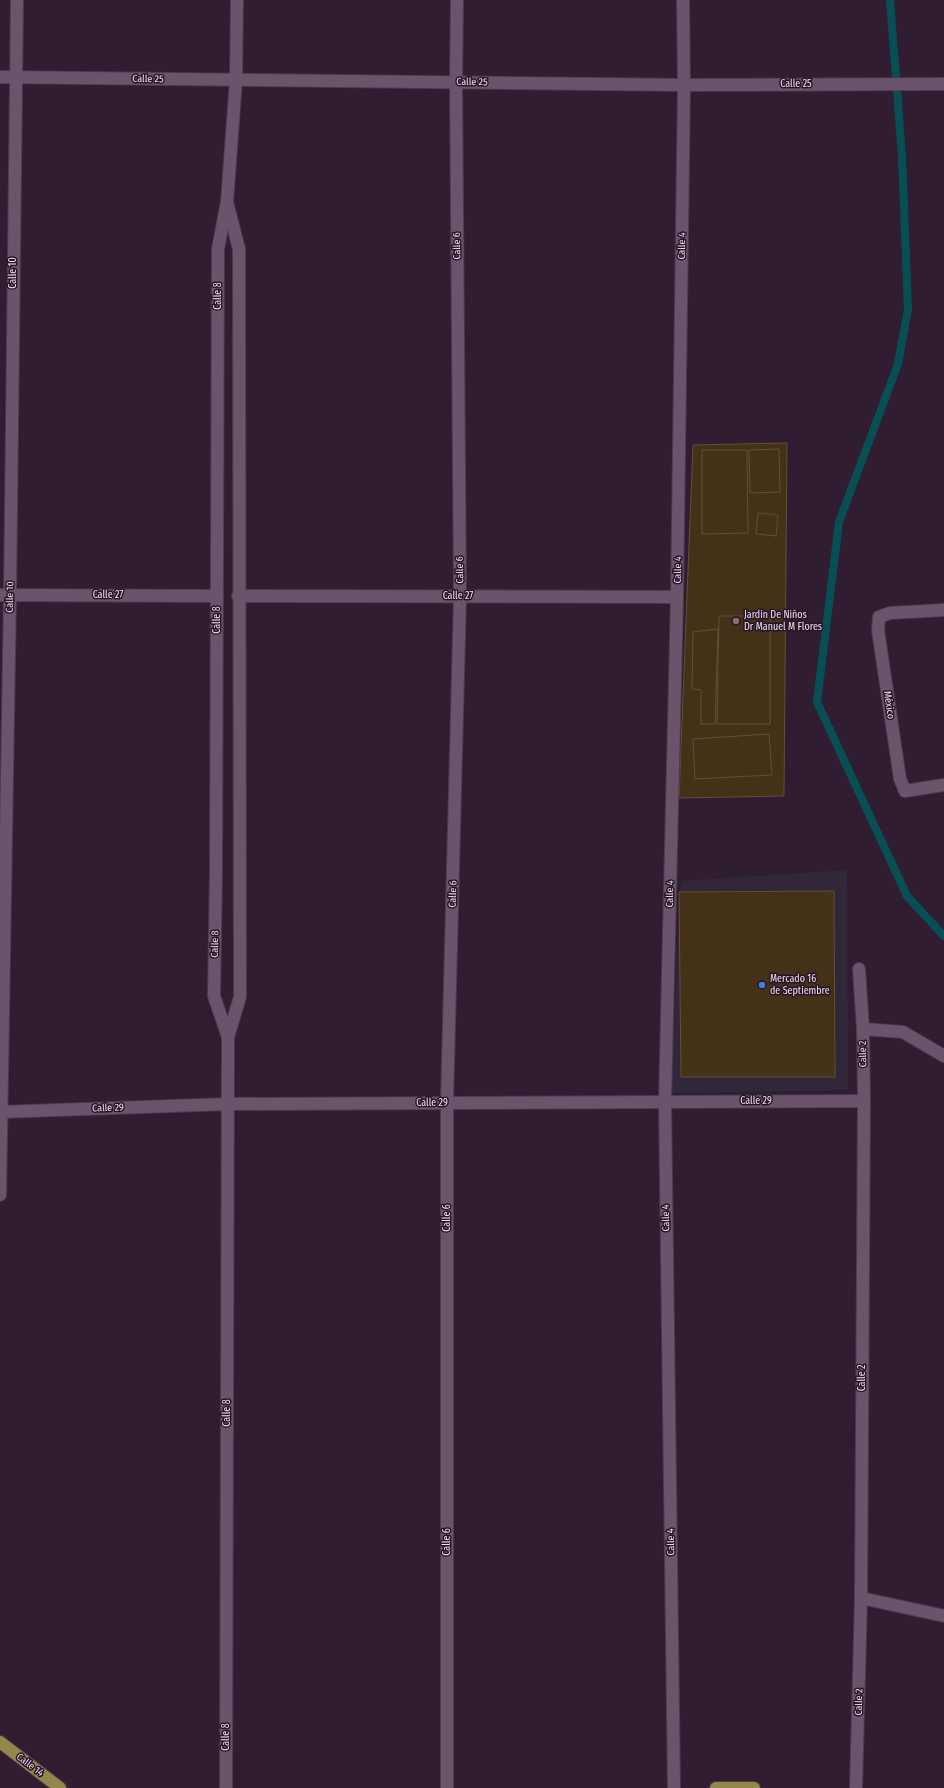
<svg xmlns="http://www.w3.org/2000/svg" width="944" height="1788" font-family="'Fira Sans Condensed',sans-serif">
	<style>
		.commercial { fill: #302838 }
		.lines { fill: none; stroke-linecap: round; stroke-linejoin: round }
		.stream { stroke: #084f55; stroke-width: 8 }
		.building { fill: #433118; stroke: #625036 }
		.minor-casing { stroke: #4b3b4d; stroke-width: 14 }
		.major-casing { stroke: #4b3b4d; stroke-width: 14 }
		.minor { stroke: #6a546c; stroke-width: 12 }
		.major { stroke: #938849; stroke-width: 12 }
		.education-dot { fill: #8d6e63; stroke: #261327; stroke-width: 1.5 }
		.shop-dot { fill: #3f7fe0; stroke: #261327; stroke-width: 1.5 }
		.labels { text-anchor: middle; dominant-baseline: central; stroke-width: 3; stroke-linejoin: round; paint-order: stroke }
		.street-label { font-size: 10px; fill: #f0e2f0; stroke: #261327 }
		.poi-label { font-size: 10px; fill: #f0e2f0; stroke: #261327; text-anchor: start }
	</style>
	<rect width="100%" height="100%" fill="#301d31"/>
	<path class="commercial" d="M 847,870 L 848,1090 L 671,1093 L 681,881 Z"/>
	<g class="lines">
		<path class="stream" d="M 890,0 L 902,156 L 908,309 L 898,364 L 839,522 L 817,702 L 907,896 L 944,936"/>
	</g>
	<g class="building">
		<path d="M 787,443 L 784,796 L 679,798 L 693,445 Z"/>
		<path d="M 779,449 L 780,492 L 750,493 L 749,450 Z"/>
		<path d="M 702,450 L 747,450 L 748,533 L 702,534 Z"/>
		<path d="M 758,513 L 778,515 L 776,536 L 756,534 Z"/>
		<path d="M 719,616 L 770,616 L 770,724 L 717,724 Z"/>
		<path d="M 718,629 L 715,724 L 701,724 L 701,690 L 692,689 L 693,632 Z"/>
		<path d="M 769,734 L 772,775 L 695,779 L 693,739 Z"/>
		<path d="M 834,891 L 835,1077 L 681,1077 L 679,892 Z"/>
	</g>
	<g class="lines">
		<defs>
			<g id="minor">
				<path d="M 0,77 L 684,85 L 944,84"/>
				<path d="M 0,595 L 217,596"/>
				<path d="M 238,596 L 677,597"/>
				<path d="M 944,610 L 890,613 L 879,617 L 878,630 L 900,779 L 905,791 L 944,785"/>
				<path d="M 863,1029 L 903,1032 L 944,1056"/>
				<path d="M 228,1037 L 214,996 L 216,871 L 218,249 L 227,202 L 236,80 L 237,0"/>
				<path d="M 0,1112 L 228,1104 L 864,1101"/>
				<path d="M 0,1195 L 10,595 L 17,0"/>
				<path d="M 861,1598 L 944,1616"/>
				<path d="M 226,1788 L 228,1037 L 240,997 L 239,249 L 227,202"/>
				<path d="M 447,1788 L 447,1102 L 460,596 L 456,82 L 457,0"/>
				<path d="M 674,1788 L 665,1102 L 677,597 L 684,85 L 683,0"/>
				<path d="M 856,1788 L 861,1598 L 864,1101 L 863,1029 L 859,969"/>
			</g>
			<g id="major">
				<path d="M 0,1742 L 60,1788"/>
				<path d="M 716,1788 L 754,1788"/>
			</g>
		</defs>
		<use href="#minor" class="minor-casing"/>
		<use href="#major" class="major-casing"/>
		<use href="#minor" class="minor"/>
		<use href="#major" class="major"/>
	</g>
	<circle class="education-dot" cx="736" cy="621" r="4"/>
	<circle class="shop-dot" cx="762" cy="985" r="4"/>
	<g class="labels">
		<g class="street-label">
			<text transform="translate(148 79) rotate(1)">Calle 25</text>
			<text transform="translate(472 82) rotate(1)">Calle 25</text>
			<text x="796" y="84">Calle 25</text>
			<text transform="translate(457 246) rotate(-91)">Calle 6</text>
			<text transform="translate(682 246) rotate(-89)">Calle 4</text>
			<text transform="translate(13 273) rotate(-90)">Calle 10</text>
			<text transform="translate(218 296) rotate(-90)">Calle 8</text>
			<text transform="translate(460 570) rotate(-91)">Calle 6</text>
			<text transform="translate(678 570) rotate(-89)">Calle 4</text>
			<text x="108" y="595">Calle 27</text>
			<text x="458" y="596">Calle 27</text>
			<text transform="translate(10 597) rotate(-89)">Calle 10</text>
			<text transform="translate(217 620) rotate(-90)">Calle 8</text>
			<text transform="translate(889 705) rotate(82)">México</text>
			<text transform="translate(453 894) rotate(-88)">Calle 6</text>
			<text transform="translate(670 894) rotate(-89)">Calle 4</text>
			<text transform="translate(215 944) rotate(-89)">Calle 8</text>
			<text transform="translate(863 1054) rotate(-91)">Calle 2</text>
			<text x="756" y="1101">Calle 29</text>
			<text x="432" y="1103">Calle 29</text>
			<text transform="translate(108 1108) rotate(-2)">Calle 29</text>
			<text transform="translate(447 1218) rotate(-90)">Calle 6</text>
			<text transform="translate(666 1218) rotate(-91)">Calle 4</text>
			<text transform="translate(862 1378) rotate(-90)">Calle 2</text>
			<text transform="translate(227 1413) rotate(-90)">Calle 8</text>
			<text transform="translate(447 1542) rotate(-90)">Calle 6</text>
			<text transform="translate(671 1542) rotate(-91)">Calle 4</text>
			<text transform="translate(859 1702) rotate(-89)">Calle 2</text>
			<text transform="translate(226 1737) rotate(-90)">Calle 8</text>
			<text transform="translate(30 1765) rotate(37)">Calle 14</text>
		</g>
		<g class="poi-label">
			<text x="744" y="615">Jardin De Niños<tspan x="744" dy="12">Dr Manuel M Flores</tspan></text>
			<text x="770" y="979">Mercado 16<tspan x="770" dy="12">de Septiembre</tspan></text>
		</g>
	</g>
</svg>
